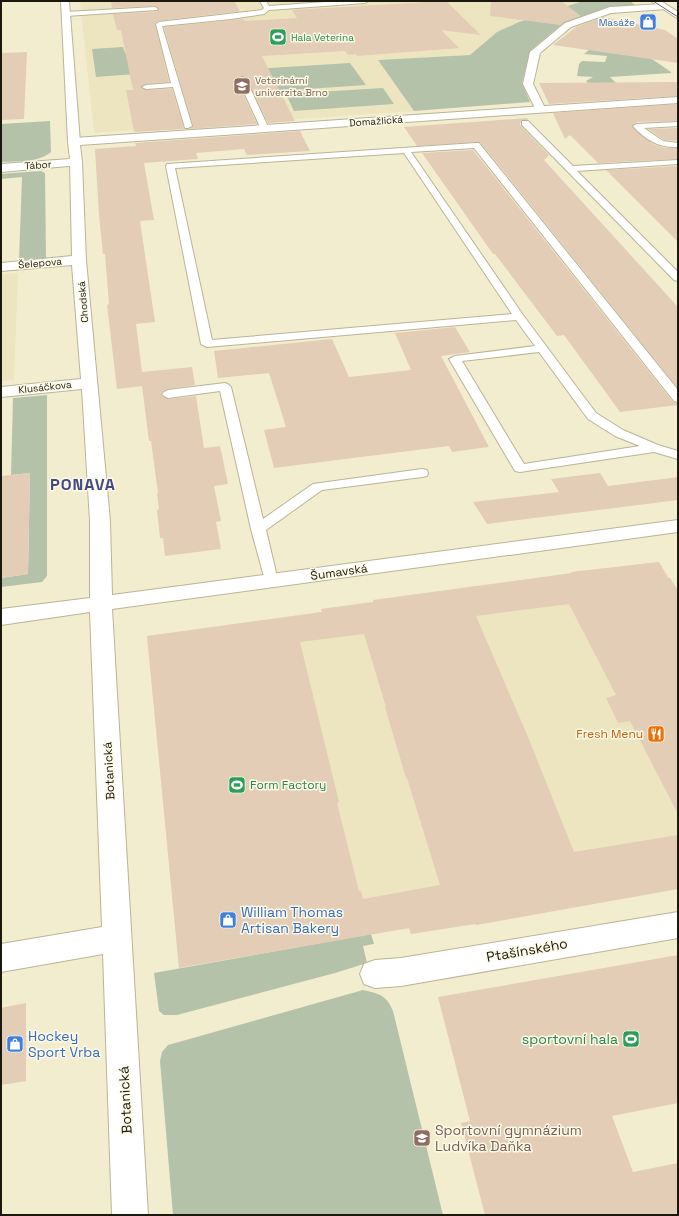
<svg xmlns="http://www.w3.org/2000/svg" width="679" height="1216" font-family="'Space Grotesk',sans-serif">
	<style>
		.built { fill: #ede5bf }
		.green { fill: #b5c2aa }
		.building { fill: #e3cdb6; fill-rule: evenodd }
		.lines { fill: none; stroke-linecap: round; stroke-linejoin: round }
		.lane-casing { stroke: #bab497; stroke-width: 2 }
		.street-casing { stroke: #bab497; stroke-width: 2 }
		.secondary-casing { stroke: #bab497; stroke-width: 2 }
		.lane { fill: #fff; fill-rule: evenodd }
		.street { fill: #fff; fill-rule: evenodd }
		.secondary { fill: #fff; fill-rule: evenodd }
		.tram { stroke: #6e6a58; stroke-width: 1 }
		.labels { text-anchor: middle; dominant-baseline: central; stroke-width: 3; stroke-linejoin: round; paint-order: stroke }
		.far-shop-label { font-size: 10px; fill: #366cbe; stroke: #fefae8; text-anchor: end }
		.far-leisure-label { font-size: 10px; fill: #27864d; stroke: #fefae8; text-anchor: start }
		.far-education-label { font-size: 10px; fill: #785e54; stroke: #fefae8; text-anchor: start }
		.far-street-label { font-size: 10px; fill: #1b190e; stroke: #fefae8 }
		.street-label { font-size: 12px; fill: #1b190e; stroke: #fefae8 }
		.food-label { font-size: 12px; fill: #c56008; stroke: #fefae8; text-anchor: end }
		.leisure-label { font-size: 12px; fill: #27864d; stroke: #fefae8; text-anchor: start }
		.near-shop-label { font-size: 14px; fill: #366cbe; stroke: #fefae8; text-anchor: start }
		.near-street-label { font-size: 14px; fill: #1b190e; stroke: #fefae8 }
		.near-leisure-label { font-size: 14px; fill: #27864d; stroke: #fefae8; text-anchor: end }
		.near-education-label { font-size: 14px; fill: #785e54; stroke: #fefae8; text-anchor: start }
		.district-label { font-size: 16px; font-weight: bold; letter-spacing: 1px; fill: #434884; stroke: #fefae8 }
	</style>
	<rect width="100%" height="100%" fill="#f3edcf"/>
	<g class="built">
		<path d="M 80,1 L 583,1 L 519,22 L 497,32 L 470,55 L 378,60 L 414,111 L 94,133 Z"/>
		<path d="M 18,273 L 14,380 L 1,381 L 1,274 Z"/>
		<path d="M 659,562 L 678,590 L 678,889 L 476,925 L 475,924 L 411,934 L 409,929 L 391,931 L 179,968 L 147,636 L 322,612 L 321,609 L 373,602 L 373,600 L 532,579 L 572,573 L 571,572 Z"/>
	</g>
	<g class="green">
		<path d="M 583,1 L 630,1 L 638,7 L 607,9 L 562,24 L 530,51 L 522,83 L 530,102 L 414,111 L 378,60 L 470,55 L 497,32 L 519,22 Z"/>
		<path d="M 611,31 L 671,72 L 671,73 L 610,77 L 616,83 L 590,85 L 586,81 L 593,77 L 577,76 L 579,64 L 582,61 L 605,62 L 607,56 L 584,54 Z"/>
		<path d="M 123,47 L 125,53 L 130,53 L 135,74 L 96,77 L 92,49 Z"/>
		<path d="M 350,63 L 366,85 L 263,92 L 252,69 Z"/>
		<path d="M 383,88 L 394,104 L 294,111 L 286,94 Z"/>
		<path d="M 50,121 L 51,152 C 38,163 17,161 1,162 L 1,124 Z"/>
		<path d="M 41,171 L 45,173 L 46,258 L 19,260 L 22,177 L 1,179 L 1,174 Z"/>
		<path d="M 47,395 L 47,576 L 42,582 L 1,587 L 1,578 L 28,574 L 30,473 L 11,475 L 13,398 Z"/>
		<path d="M 371,934 L 374,944 L 363,946 L 367,963 L 335,973 L 177,1015 L 164,1015 L 159,1011 L 154,973 Z"/>
		<path d="M 363,990 C 379,994 386,994 393,1011 L 443,1215 L 173,1215 L 160,1061 L 162,1052 L 168,1045 Z"/>
	</g>
	<g class="building">
		<path d="M 111,1 L 234,1 L 240,11 L 159,21 L 155,23 L 169,82 L 146,84 L 141,88 L 146,90 L 172,89 L 184,129 L 134,132 L 126,90 L 133,90 L 121,30 L 117,30 L 113,14 L 157,12 L 159,9 L 155,6 L 112,8 Z"/>
		<path d="M 446,1 L 481,35 L 441,30 L 459,48 L 357,56 L 356,54 L 348,55 L 345,51 L 262,56 L 295,121 L 268,123 L 247,78 L 241,76 L 237,80 L 257,124 L 190,129 L 193,126 L 164,27 L 243,19 L 245,21 L 297,18 L 292,10 Z"/>
		<path d="M 491,1 L 561,1 L 581,16 L 564,22 L 560,25 L 490,16 Z"/>
		<path d="M 603,17 L 665,30 L 678,39 L 678,63 L 553,45 L 576,27 Z"/>
		<path d="M 27,52 L 24,119 L 1,120 L 1,53 Z"/>
		<path d="M 678,82 L 678,96 L 549,104 L 539,83 Z"/>
		<path d="M 678,104 L 678,121 L 637,122 L 632,126 L 642,136 L 653,144 L 665,148 L 678,148 L 678,159 L 598,163 L 570,135 L 565,139 L 553,113 Z"/>
		<path d="M 527,118 L 528,120 L 521,120 L 520,125 L 549,155 L 544,160 L 678,307 L 678,388 L 480,142 L 417,146 L 404,127 Z"/>
		<path d="M 678,128 L 678,141 L 664,140 L 648,129 Z"/>
		<path d="M 300,131 L 310,151 L 247,155 L 244,149 L 196,153 L 198,159 L 144,163 L 154,220 L 140,221 L 155,322 L 136,324 L 142,372 L 192,367 L 195,385 L 168,389 L 160,394 L 168,399 L 196,396 L 204,448 L 220,446 L 228,484 L 214,486 L 221,521 L 216,522 L 221,549 L 165,556 L 163,538 L 160,538 L 157,510 L 159,509 L 157,493 L 158,493 L 151,441 L 149,441 L 142,386 L 117,389 L 107,305 L 109,304 L 105,254 L 103,254 L 99,215 L 95,149 L 136,146 L 135,143 Z"/>
		<path d="M 473,150 L 673,402 L 678,403 L 678,405 L 620,412 L 564,335 L 557,336 L 495,254 L 493,254 L 422,153 Z"/>
		<path d="M 678,166 L 678,242 L 606,170 Z"/>
		<path d="M 455,327 L 470,352 L 441,356 L 489,447 L 452,452 L 449,446 L 274,468 L 264,430 L 286,427 L 269,373 L 218,378 L 214,351 L 332,339 L 349,377 L 411,370 L 395,333 Z"/>
		<path d="M 30,473 L 28,574 L 1,578 L 1,476 Z"/>
		<path d="M 600,473 L 608,486 L 678,477 L 678,500 L 487,524 L 473,502 L 559,492 L 551,479 Z"/>
		<path d="M 659,562 L 668,578 L 670,578 L 678,590 L 678,814 L 630,721 L 618,723 L 606,698 L 616,695 L 569,604 L 476,616 L 528,737 L 574,852 L 678,835 L 678,889 L 476,925 L 475,924 L 411,934 L 409,928 L 179,968 L 147,636 L 322,612 L 321,609 L 373,602 L 373,600 L 572,573 L 571,572 ZM 364,634 L 386,707 L 385,707 L 406,778 L 407,778 L 440,885 L 363,899 L 361,891 L 359,891 L 337,803 L 339,802 L 300,642 Z"/>
		<path d="M 678,955 L 678,1103 L 612,1116 L 633,1172 L 678,1163 L 678,1215 L 485,1215 L 461,1123 L 470,1121 L 438,997 Z"/>
		<path d="M 26,1003 L 26,1081 L 1,1085 L 1,1008 Z"/>
	</g>
	<g class="lines">
		<defs>
			<g id="lane">
				<path d="M 260,1 L 266,1 L 269,6 L 340,1 L 368,1 L 365,3 L 269,10 L 264,14 L 231,19 L 162,26 L 192,126 L 188,128 L 185,128 L 173,87 L 146,89 L 142,87 L 146,85 L 171,83 L 156,24 L 159,22 L 262,10 L 264,8 Z"/>
				<path d="M 155,7 L 158,9 L 157,10 L 66,16 L 63,14 L 66,12 Z"/>
				<path d="M 242,77 L 246,79 L 269,129 L 268,131 L 262,131 L 261,129 L 238,79 Z"/>
				<path d="M 522,121 L 528,121 L 573,166 L 678,160 L 678,164 L 577,171 L 678,272 L 678,281 L 674,280 L 522,125 Z"/>
				<path d="M 678,122 L 678,126 L 644,128 L 663,141 L 678,143 L 678,147 C 660,148 645,140 633,126 L 637,124 Z"/>
				<path d="M 476,143 L 479,143 L 678,390 L 678,402 L 674,401 L 474,148 L 411,152 L 523,315 L 596,413 L 623,430 L 658,445 L 678,451 L 678,459 L 654,452 L 520,472 L 515,471 L 449,359 L 455,356 L 535,346 L 516,320 L 207,347 L 201,344 L 166,166 L 167,164 ZM 404,153 L 512,314 L 212,340 L 175,168 ZM 539,352 L 588,419 L 615,436 L 640,446 L 524,464 L 462,361 Z"/>
				<path d="M 225,383 L 229,385 L 231,387 L 263,519 L 313,484 L 422,469 L 427,470 L 428,473 L 427,476 L 422,477 L 322,490 L 266,530 L 278,581 L 276,584 L 271,586 L 266,584 L 251,529 L 220,391 L 168,398 L 164,396 L 162,394 L 164,392 L 168,390 Z"/>
			</g>
			<g id="street">
				<path d="M 61,1 L 69,1 L 80,142 L 78,144 L 70,144 L 68,142 Z"/>
				<path d="M 663,4 L 666,5 L 667,7 L 666,9 L 611,13 L 571,27 L 540,53 L 533,84 L 546,110 L 545,112 L 537,112 L 523,84 L 530,52 L 565,23 L 610,7 Z"/>
				<path d="M 76,158 L 80,159 L 82,162 L 86,260 L 110,521 L 112,595 L 678,520 L 678,532 L 112,609 L 148,1215 L 112,1215 L 103,954 L 1,972 L 1,944 L 102,927 L 90,612 L 1,625 L 1,609 L 90,598 L 90,521 L 82,389 L 1,397 L 1,387 L 81,379 L 72,265 L 1,271 L 1,263 L 72,256 L 70,162 L 72,159 Z"/>
				<path d="M 678,912 L 678,938 L 401,986 L 375,988 L 364,984 L 360,974 L 364,964 L 375,960 L 401,958 Z"/>
			</g>
			<g id="secondary">
				<path d="M 651,1 L 661,1 L 678,12 L 678,19 Z"/>
				<path d="M 678,97 L 678,103 L 80,145 L 82,162 L 80,165 L 1,172 L 1,164 L 70,159 L 68,142 L 70,140 L 74,138 Z"/>
			</g>
		</defs>
		<use href="#lane" class="lane-casing"/>
		<use href="#street" class="street-casing"/>
		<use href="#secondary" class="secondary-casing"/>
		<use href="#lane" class="lane"/>
		<use href="#street" class="street"/>
		<use href="#secondary" class="secondary"/>
		<path class="tram" d="M 653,1 L 678,17"/>
	</g>
	<defs>
		<symbol id="shop-square" viewBox="-11 -11 22 22"><rect x="-9" y="-9" width="18" height="18" rx="4" fill="#3f7fe0" stroke="#fefae8"/><path d="M-5-2.5h2.3a2.7 3.5 0 0 1 5.4 0H5L5.5 6h-11ZM-1.5-2.5h3a1.5 2.3 0 0 0-3 0Z" fill="#fff"/></symbol>
		<symbol id="stadium-square" viewBox="-11 -11 22 22"><rect x="-9" y="-9" width="18" height="18" rx="4" fill="#2e9e5b" stroke="#fefae8"/><path d="M0-5a6.5 5 0 1 0 0 10a6.5 5 0 1 0 0-10ZM-3.5-1.8h7v3.6h-7Z" fill="#fff"/></symbol>
		<symbol id="university-square" viewBox="-11 -11 22 22"><rect x="-9" y="-9" width="18" height="18" rx="4" fill="#8d6e63" stroke="#fefae8"/><path d="M0-5L7-2L0 1L-7-2ZM-4 1L0 2.5L4 1V4Q0 6-4 4Z" fill="#fff"/></symbol>
		<symbol id="restaurant-square" viewBox="-11 -11 22 22"><rect x="-9" y="-9" width="18" height="18" rx="4" fill="#e8710a" stroke="#fefae8"/><path d="M-5-6h1v4h1v-4h1v4h1v-4h1v5L-1.5 .5V6h-2V.5L-5-1ZM5-6V6H3V1.5H1.5Q1.5-4 5-6Z" fill="#fff"/></symbol>
		<symbol id="school-square" viewBox="-11 -11 22 22"><rect x="-9" y="-9" width="18" height="18" rx="4" fill="#8d6e63" stroke="#fefae8"/><path d="M0-5L7-2L0 1L-7-2ZM-4 1L0 2.5L4 1V4Q0 6-4 4Z" fill="#fff"/></symbol>
	</defs>
	<g fill-rule="evenodd">
		<use href="#shop-square" x="638" y="12" width="20" height="20"/>
		<use href="#stadium-square" x="268" y="27" width="20" height="20"/>
		<use href="#university-square" x="232" y="76" width="20" height="20"/>
		<use href="#restaurant-square" x="646" y="724" width="20" height="20"/>
		<use href="#stadium-square" x="227" y="775" width="20" height="20"/>
		<use href="#shop-square" x="218" y="910" width="20" height="20"/>
		<use href="#stadium-square" x="621" y="1029" width="20" height="20"/>
		<use href="#shop-square" x="5" y="1034" width="20" height="20"/>
		<use href="#school-square" x="412" y="1128" width="20" height="20"/>
	</g>
	<g class="labels">
		<g class="far-shop-label">
			<text x="635" y="22">Masáže</text>
		</g>
		<g class="far-leisure-label">
			<text x="291" y="37">Hala Veterina</text>
		</g>
		<g class="far-education-label">
			<text x="255" y="80">Veterinární<tspan x="255" dy="12">univerzita Brno</tspan></text>
		</g>
		<g class="far-street-label">
			<text transform="translate(376 121) rotate(-4)">Domažlická</text>
			<text transform="translate(38 165) rotate(-4)">Tábor</text>
			<text transform="translate(40 263) rotate(-5)">Šelepova</text>
			<text transform="translate(83 302) rotate(-95)">Chodská</text>
			<text transform="translate(45 387) rotate(-6)">Klusáčkova</text>
		</g>
		<g class="street-label">
			<text transform="translate(339 572) rotate(-8)">Šumavská</text>
			<text transform="translate(109 771) rotate(-93)">Botanická</text>
		</g>
		<g class="food-label">
			<text x="643" y="734">Fresh Menu</text>
		</g>
		<g class="leisure-label">
			<text x="250" y="785">Form Factory</text>
		</g>
		<g class="near-shop-label">
			<text x="241" y="912">William Thomas<tspan x="241" dy="16">Artisan Bakery</tspan></text>
			<text x="28" y="1036">Hockey<tspan x="28" dy="16">Sport Vrba</tspan></text>
		</g>
		<g class="near-street-label">
			<text transform="translate(527 950) rotate(-10)">Ptašínského</text>
			<text transform="translate(125 1100) rotate(-93)">Botanická</text>
		</g>
		<g class="near-leisure-label">
			<text x="618" y="1039">sportovní hala</text>
		</g>
		<g class="near-education-label">
			<text x="435" y="1130">Sportovní gymnázium<tspan x="435" dy="16">Ludvíka Daňka</tspan></text>
		</g>
		<g class="district-label">
			<text x="83" y="484">PONAVA</text>
		</g>
	</g>
	<rect width="679" height="1216" fill="none" stroke="#1b190e" stroke-width="4"/>
</svg>
